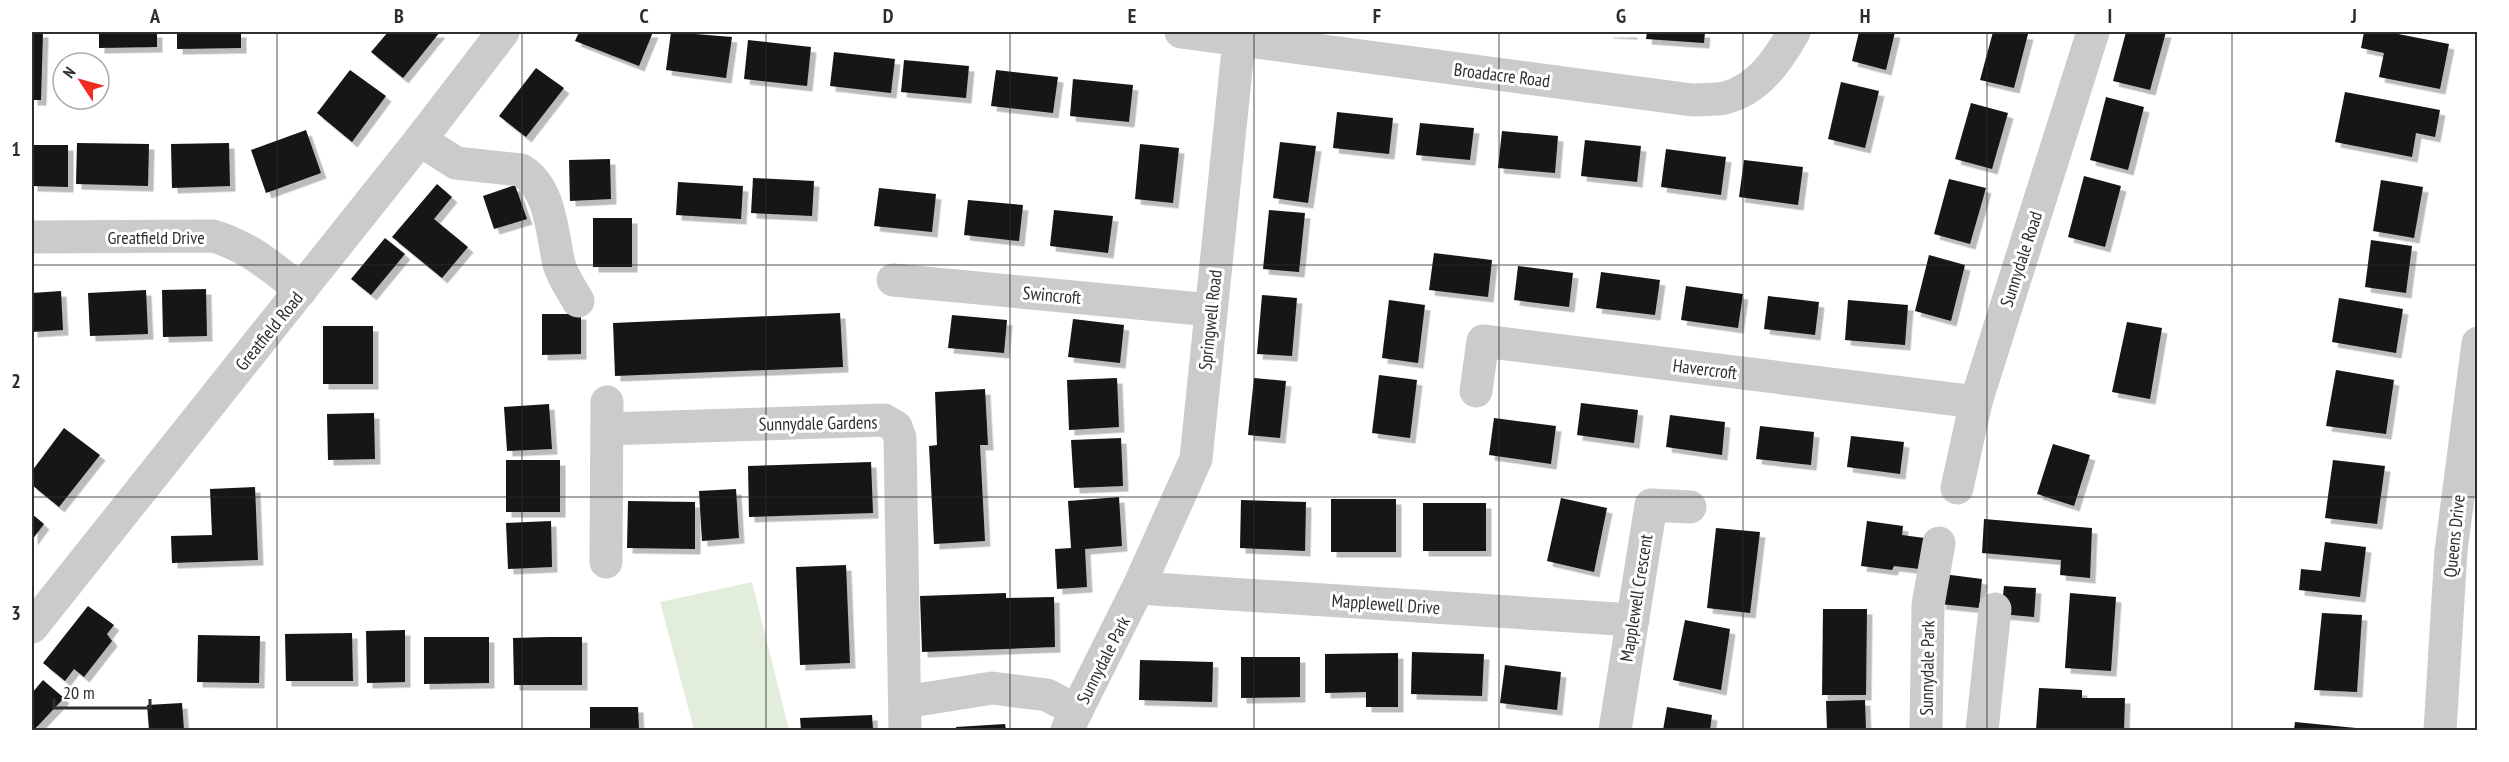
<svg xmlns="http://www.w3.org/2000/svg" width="2509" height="762" font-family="'PT Sans Narrow',sans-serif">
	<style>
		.green { fill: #e2eddb }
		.building { fill: #151515; filter: url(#shadow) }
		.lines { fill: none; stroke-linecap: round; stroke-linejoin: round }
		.minor { stroke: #cbcbcb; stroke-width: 33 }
		.grid { fill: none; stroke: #2e2e2e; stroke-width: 1.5; stroke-opacity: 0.55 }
		.labels { text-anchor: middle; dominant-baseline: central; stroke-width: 6; stroke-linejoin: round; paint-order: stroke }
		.street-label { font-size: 18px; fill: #2e2e2e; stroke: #fff }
		.neatline { fill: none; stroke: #2e2e2e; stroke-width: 2 }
		.grid-label { font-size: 20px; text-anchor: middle; font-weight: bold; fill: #2e2e2e }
	</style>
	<defs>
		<filter id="shadow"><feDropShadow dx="5.5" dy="5.5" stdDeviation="0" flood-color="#0004"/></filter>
	</defs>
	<rect width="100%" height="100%" fill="#fff"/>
	<path class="green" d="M 752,582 L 789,730 L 694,730 L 660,602 Z"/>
	<g class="building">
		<path d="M 32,32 L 43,32 L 41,100 L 32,100 Z"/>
		<path d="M 99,32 L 157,32 L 157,47 L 99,48 Z"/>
		<path d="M 177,32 L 241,32 L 241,48 L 177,49 Z"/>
		<path d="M 388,32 L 440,32 L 403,78 L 371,52 Z"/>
		<path d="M 579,32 L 653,32 L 639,66 L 575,41 Z"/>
		<path d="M 671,32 L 732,37 L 726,78 L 666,70 Z"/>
		<path d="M 1608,32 L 1632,32 L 1632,34 L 1608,33 Z"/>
		<path d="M 1647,32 L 1705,32 L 1704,43 L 1646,39 Z"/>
		<path d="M 1859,32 L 1895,32 L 1886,70 L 1852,61 Z"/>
		<path d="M 1993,32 L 2028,34 L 2014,88 L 1980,80 Z"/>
		<path d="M 2126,32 L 2166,32 L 2150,90 L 2113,81 Z"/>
		<path d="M 2364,32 L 2388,32 L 2449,44 L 2440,89 L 2379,77 L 2384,53 L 2361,48 Z"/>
		<path d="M 748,40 L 811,47 L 807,86 L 744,79 Z"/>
		<path d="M 834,52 L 895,59 L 891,93 L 830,86 Z"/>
		<path d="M 904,60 L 969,66 L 966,98 L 901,92 Z"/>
		<path d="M 536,68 L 564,88 L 526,137 L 499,116 Z"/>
		<path d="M 350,70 L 386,96 L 352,142 L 317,113 Z"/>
		<path d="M 996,70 L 1058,77 L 1053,113 L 991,106 Z"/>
		<path d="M 1073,79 L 1133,85 L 1129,122 L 1070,116 Z"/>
		<path d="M 1841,82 L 1879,91 L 1865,148 L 1828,139 Z"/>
		<path d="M 2345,92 L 2440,110 L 2435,137 L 2416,133 L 2412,157 L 2335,142 Z"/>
		<path d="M 2106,97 L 2144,107 L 2128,170 L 2090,160 Z"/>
		<path d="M 1971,103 L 2008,113 L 1992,169 L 1955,159 Z"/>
		<path d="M 1337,112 L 1393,118 L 1389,154 L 1333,148 Z"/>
		<path d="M 1420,123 L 1474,128 L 1470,160 L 1416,155 Z"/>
		<path d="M 306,130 L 321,173 L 266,193 L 251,150 Z"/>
		<path d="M 1502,131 L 1558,136 L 1555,173 L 1498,168 Z"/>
		<path d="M 1585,140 L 1641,146 L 1637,182 L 1581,176 Z"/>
		<path d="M 1280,142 L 1316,146 L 1308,203 L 1273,198 Z"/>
		<path d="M 77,143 L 149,144 L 148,186 L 76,184 Z"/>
		<path d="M 229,143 L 230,186 L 172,188 L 171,144 Z"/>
		<path d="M 1140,144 L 1179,148 L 1173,203 L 1135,199 Z"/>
		<path d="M 32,145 L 68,145 L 68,187 L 32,186 Z"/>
		<path d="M 1666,149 L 1726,157 L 1721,195 L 1661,187 Z"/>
		<path d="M 610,159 L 611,199 L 570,201 L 569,160 Z"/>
		<path d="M 1744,160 L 1803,167 L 1798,205 L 1739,197 Z"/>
		<path d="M 2084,176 L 2121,186 L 2105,247 L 2068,237 Z"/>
		<path d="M 753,178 L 814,181 L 812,216 L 751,213 Z"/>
		<path d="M 1949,179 L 1986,188 L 1970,244 L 1934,234 Z"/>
		<path d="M 2381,180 L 2423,187 L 2414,238 L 2373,231 Z"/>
		<path d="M 678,182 L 743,186 L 741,219 L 676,215 Z"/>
		<path d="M 437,184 L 452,197 L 434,219 L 468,247 L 442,278 L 392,237 Z"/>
		<path d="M 515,185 L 527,219 L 494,229 L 483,196 Z"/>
		<path d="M 879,188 L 936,194 L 932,232 L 874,226 Z"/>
		<path d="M 968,200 L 1023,205 L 1019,241 L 964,235 Z"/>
		<path d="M 1054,210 L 1113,216 L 1108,253 L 1050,246 Z"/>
		<path d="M 1269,210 L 1305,213 L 1299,272 L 1263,269 Z"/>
		<rect x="593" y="218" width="39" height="49"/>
		<path d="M 385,238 L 405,254 L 371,295 L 351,279 Z"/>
		<path d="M 2371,240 L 2412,246 L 2406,293 L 2365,287 Z"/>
		<path d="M 1434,253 L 1492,260 L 1488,297 L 1429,290 Z"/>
		<path d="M 1929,255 L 1965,265 L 1951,321 L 1915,311 Z"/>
		<path d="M 1518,266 L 1573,273 L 1569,307 L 1514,300 Z"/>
		<path d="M 1601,272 L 1660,280 L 1655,315 L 1596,308 Z"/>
		<path d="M 1686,286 L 1743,294 L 1738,328 L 1681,320 Z"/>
		<path d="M 206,289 L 207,336 L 163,337 L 162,290 Z"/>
		<path d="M 146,290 L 148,334 L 90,336 L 88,293 Z"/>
		<path d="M 61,291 L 63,330 L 32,332 L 32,293 Z"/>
		<path d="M 1262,295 L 1297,298 L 1292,356 L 1257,354 Z"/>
		<path d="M 1768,296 L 1819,302 L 1815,335 L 1764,329 Z"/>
		<path d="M 2339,298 L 2403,309 L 2396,353 L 2332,342 Z"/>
		<path d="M 1389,300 L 1425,305 L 1418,363 L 1382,358 Z"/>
		<path d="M 1848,300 L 1908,305 L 1905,345 L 1845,340 Z"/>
		<path d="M 840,313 L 843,367 L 615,376 L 613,323 Z"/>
		<path d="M 542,314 L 581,314 L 581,354 L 542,355 Z"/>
		<path d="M 952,315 L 1007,320 L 1004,353 L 948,348 Z"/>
		<path d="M 1073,319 L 1124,325 L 1120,363 L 1068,357 Z"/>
		<path d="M 2127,322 L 2162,328 L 2150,399 L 2112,392 Z"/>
		<rect x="323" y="326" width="50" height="58"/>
		<path d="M 2336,370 L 2394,380 L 2386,434 L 2326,426 Z"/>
		<path d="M 1379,375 L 1417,380 L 1410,438 L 1372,433 Z"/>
		<path d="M 1117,378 L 1119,427 L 1069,430 L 1067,380 Z"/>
		<path d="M 1254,378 L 1286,381 L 1280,438 L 1248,435 Z"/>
		<path d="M 985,389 L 988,445 L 980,445 L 985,541 L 934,544 L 929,446 L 937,445 L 935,392 Z"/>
		<path d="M 1581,403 L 1638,410 L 1634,443 L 1577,435 Z"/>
		<path d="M 549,404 L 552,449 L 507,451 L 504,407 Z"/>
		<path d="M 374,413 L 375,459 L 328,460 L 327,414 Z"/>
		<path d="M 1670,415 L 1725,422 L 1722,455 L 1666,447 Z"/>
		<path d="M 1494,418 L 1556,426 L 1551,464 L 1489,455 Z"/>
		<path d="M 1760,426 L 1814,432 L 1811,465 L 1756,459 Z"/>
		<path d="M 64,428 L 100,455 L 59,507 L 32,485 L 32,471 Z"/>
		<path d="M 1851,436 L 1904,442 L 1900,474 L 1847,467 Z"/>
		<path d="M 1121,438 L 1123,486 L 1074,488 L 1071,440 Z"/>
		<path d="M 2053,444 L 2090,455 L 2074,506 L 2037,494 Z"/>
		<rect x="506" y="460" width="54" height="52"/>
		<path d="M 2333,460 L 2385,466 L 2377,524 L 2325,518 Z"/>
		<path d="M 871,462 L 873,513 L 749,517 L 748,466 Z"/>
		<path d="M 255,487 L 258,560 L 172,563 L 171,536 L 212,535 L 210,489 Z"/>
		<path d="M 736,489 L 739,538 L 702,541 L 699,491 Z"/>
		<path d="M 1119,497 L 1122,546 L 1085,549 L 1087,587 L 1057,589 L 1055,549 L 1071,548 L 1068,501 Z"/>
		<path d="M 1561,498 L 1607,508 L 1594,572 L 1547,561 Z"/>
		<rect x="1331" y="499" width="65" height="53"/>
		<path d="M 1241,500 L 1306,502 L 1305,551 L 1240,548 Z"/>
		<path d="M 628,501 L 695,502 L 695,549 L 627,548 Z"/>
		<rect x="1423" y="503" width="63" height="48"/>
		<path d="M 32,514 L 44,524 L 32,540 Z"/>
		<path d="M 1984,519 L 2092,528 L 2090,578 L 2060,575 L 2061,560 L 1982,553 Z"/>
		<path d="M 551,521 L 552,567 L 508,569 L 506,523 Z"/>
		<path d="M 1867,521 L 1903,526 L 1902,535 L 1932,539 L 1928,570 L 1894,566 L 1892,570 L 1861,566 Z"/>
		<path d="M 1716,528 L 1760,532 L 1750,613 L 1707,608 Z"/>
		<path d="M 2325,542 L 2366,547 L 2360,597 L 2299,590 L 2301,569 L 2321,571 Z"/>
		<path d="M 846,565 L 850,663 L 800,665 L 796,567 Z"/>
		<path d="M 1943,574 L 1982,579 L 1979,608 L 1940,604 Z"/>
		<path d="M 2004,586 L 2036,588 L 2034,617 L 2001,614 Z"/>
		<path d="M 1006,593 L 1006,598 L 1054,597 L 1055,647 L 922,652 L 920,596 Z"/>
		<path d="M 2070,593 L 2116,597 L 2111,671 L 2065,668 Z"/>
		<path d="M 88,606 L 114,625 L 107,634 L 112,641 L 84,677 L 74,669 L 65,681 L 43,663 Z"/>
		<path d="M 1823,609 L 1867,609 L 1866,695 L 1822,695 Z"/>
		<path d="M 2322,613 L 2362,615 L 2357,692 L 2314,690 Z"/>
		<path d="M 1685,620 L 1730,629 L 1721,690 L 1673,680 Z"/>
		<path d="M 405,630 L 405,682 L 367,683 L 366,631 Z"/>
		<path d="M 352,633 L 353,681 L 286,681 L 285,634 Z"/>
		<path d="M 198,635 L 260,636 L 259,683 L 197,682 Z"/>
		<path d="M 424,637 L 489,637 L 489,683 L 424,684 Z"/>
		<path d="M 548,637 L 582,637 L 582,685 L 514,685 L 513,638 Z"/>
		<path d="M 1412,652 L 1484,654 L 1482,696 L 1411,694 Z"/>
		<path d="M 1398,653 L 1398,707 L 1366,707 L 1366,692 L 1325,693 L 1325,654 Z"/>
		<path d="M 1241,657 L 1300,657 L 1300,697 L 1241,698 Z"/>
		<path d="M 1140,660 L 1213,662 L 1212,702 L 1139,700 Z"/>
		<path d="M 1505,665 L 1561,672 L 1557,710 L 1500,703 Z"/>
		<path d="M 43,680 L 64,698 L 34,730 L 32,728 L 32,693 Z"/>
		<path d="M 2039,688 L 2082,690 L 2082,698 L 2125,698 L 2124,730 L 2036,730 Z"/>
		<path d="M 1865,700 L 1866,730 L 1827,730 L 1826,701 Z"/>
		<path d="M 182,703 L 184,730 L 149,730 L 147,705 Z"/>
		<path d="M 590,707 L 638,707 L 639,730 L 590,730 Z"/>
		<path d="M 1667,707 L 1712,715 L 1710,730 L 1663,730 Z"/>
		<path d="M 872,715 L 873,730 L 801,730 L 800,718 Z"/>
		<path d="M 2295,722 L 2356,728 L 2356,730 L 2294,730 Z"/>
		<path d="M 1005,724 L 1006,730 L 956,730 L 956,727 Z"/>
	</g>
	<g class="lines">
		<g class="minor">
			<path d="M 1181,32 L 1692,100 C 1703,99 1715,100 1725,98 C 1759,89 1778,60 1794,32"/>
			<path d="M 420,140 L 456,163 L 521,170 C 551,188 552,233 559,264 C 562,276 572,290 578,301"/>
			<path d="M 32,237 L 213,236 C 248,246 273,268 301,290"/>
			<path d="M 893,280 L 1211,310"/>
			<path d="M 1476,391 L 1483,341 L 1976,402"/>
			<path d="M 607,429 L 884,420 L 896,427 L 900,438 L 905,730"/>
			<path d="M 1957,488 L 1976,402 L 2093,32"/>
			<path d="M 606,562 L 607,402"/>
			<path d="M 1138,588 L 1633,620"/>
			<path d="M 32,627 L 420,140 L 503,32"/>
			<path d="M 905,702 L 992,688 L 1047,695 L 1077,711"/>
			<path d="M 1067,730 L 1138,588 L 1196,459 L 1239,40"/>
			<path d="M 1615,730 L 1651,505 L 1690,507"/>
			<path d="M 1926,730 L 1928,605 L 1939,543"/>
			<path d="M 1982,730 L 1995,609"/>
			<path d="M 2440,730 L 2451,551 L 2478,343"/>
		</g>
	</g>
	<path class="grid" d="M 277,32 L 277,730M 522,32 L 522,730M 766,32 L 766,730M 1010,32 L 1010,730M 1254,32 L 1254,730M 1499,32 L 1499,730M 1743,32 L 1743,730M 1987,32 L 1987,730M 2232,32 L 2232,730M 32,265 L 2478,265M 32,497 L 2478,497"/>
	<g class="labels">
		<g class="street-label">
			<text transform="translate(1502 75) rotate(7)">Broadacre Road</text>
			<text x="156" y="237">Greatfield Drive</text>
			<text transform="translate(2021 259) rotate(-72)">Sunnydale Road</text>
			<text transform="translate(1052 295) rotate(5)">Swincroft</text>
			<text transform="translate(1210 320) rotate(-84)">Springwell Road</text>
			<text transform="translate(269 331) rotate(-51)">Greatfield Road</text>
			<text transform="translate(1705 369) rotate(7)">Havercroft</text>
			<text transform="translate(818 423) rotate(-1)">Sunnydale Gardens</text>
			<text transform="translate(2454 536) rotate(-84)">Queens Drive</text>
			<text transform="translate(1636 598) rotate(-81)">Mapplewell Crescent</text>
			<text transform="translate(1386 604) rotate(4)">Mapplewell Drive</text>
			<text transform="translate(1103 660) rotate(-63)">Sunnydale Park</text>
			<text transform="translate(1927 668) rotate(-89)">Sunnydale Park</text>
		</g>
	</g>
	<rect width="2509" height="762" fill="none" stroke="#ffffff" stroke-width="66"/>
	<g transform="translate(81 81) rotate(306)"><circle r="28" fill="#ffffff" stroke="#ababab" stroke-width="1.5"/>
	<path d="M0-4.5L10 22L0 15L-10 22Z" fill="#f32c22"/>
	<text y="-9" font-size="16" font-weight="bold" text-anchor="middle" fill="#2e2e2e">N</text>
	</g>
	<path d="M54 699v9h96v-9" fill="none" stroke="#2e2e2e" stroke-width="3"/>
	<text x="63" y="699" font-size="18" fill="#2e2e2e" stroke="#ffffff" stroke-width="4.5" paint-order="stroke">20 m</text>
	<rect x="33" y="33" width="2443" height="696" class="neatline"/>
	<g class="grid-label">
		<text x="155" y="23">A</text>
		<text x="399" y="23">B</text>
		<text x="644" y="23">C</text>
		<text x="888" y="23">D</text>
		<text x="1132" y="23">E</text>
		<text x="1377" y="23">F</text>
		<text x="1621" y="23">G</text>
		<text x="1865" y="23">H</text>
		<text x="2110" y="23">I</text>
		<text x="2354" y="23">J</text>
		<text x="16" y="156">1</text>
		<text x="16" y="388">2</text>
		<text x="16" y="620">3</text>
	</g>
</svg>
